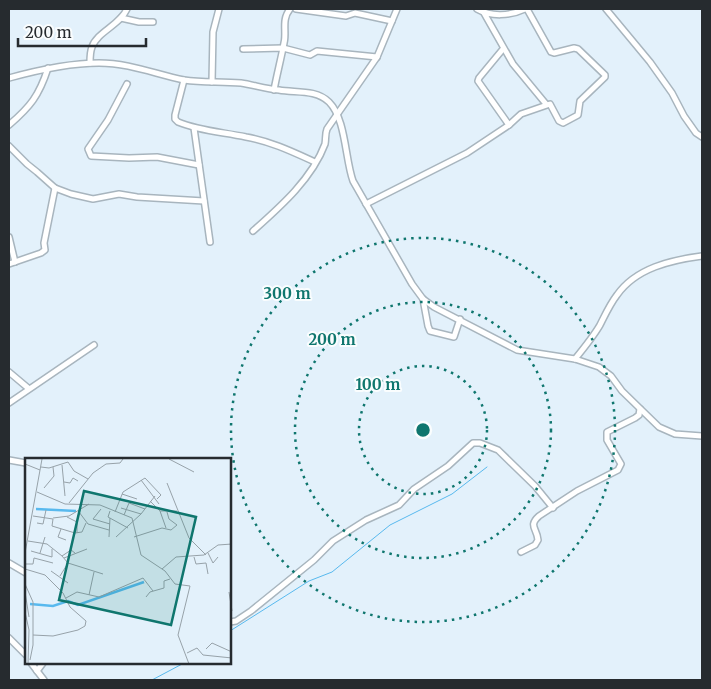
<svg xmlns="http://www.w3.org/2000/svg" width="711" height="689" font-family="Merriweather,serif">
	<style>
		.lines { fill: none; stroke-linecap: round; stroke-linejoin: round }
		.stream { stroke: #58b9ee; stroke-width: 1 }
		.minor-casing { stroke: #a8b5be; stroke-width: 8 }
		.minor { stroke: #fff; stroke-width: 5 }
		.ring { fill: none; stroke: #0f766e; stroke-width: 2.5; stroke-dasharray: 2.5 5 }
		.inset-river { fill: none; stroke: #58b9ee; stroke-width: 2.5 }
		.inset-road { fill: none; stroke: #97a2a9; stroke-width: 1 }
		.view { fill: #0f766e; fill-opacity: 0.15; stroke: #0f766e; stroke-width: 2.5 }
		.inset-edge { fill: none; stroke: #262b2f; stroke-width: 2.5 }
		.centre { fill: #0f766e; stroke: #fafdfe; stroke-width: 2.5 }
		.ring-label { font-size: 15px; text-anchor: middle; font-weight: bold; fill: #0f766e; stroke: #fafdfe; stroke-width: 4; stroke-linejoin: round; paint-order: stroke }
	</style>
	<rect width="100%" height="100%" fill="#e3f1fb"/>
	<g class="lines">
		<g class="stream">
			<path d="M 230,631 L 309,581 L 332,572 L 390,525 L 452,494 L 487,467"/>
			<path d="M 152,680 L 184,663"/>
		</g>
		<defs>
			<g id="minor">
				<path d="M 296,9 L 346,16 L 355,13 L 392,21"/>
				<path d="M 477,9 C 491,17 510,16 525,9"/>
				<path d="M 606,9 L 650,62 L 672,93 L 684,116 L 696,133 L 702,137"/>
				<path d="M 484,13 L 513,64 L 546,104"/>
				<path d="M 121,18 L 139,22 L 153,22"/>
				<path d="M 243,49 L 283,48 L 310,55 L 317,51 L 377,57"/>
				<path d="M 503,49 L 479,78 L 478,81 L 509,125"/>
				<path d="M 90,63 C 90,58 90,52 92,47 C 97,32 120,25 127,9"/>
				<path d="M 9,78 C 38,70 68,63 99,63 C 129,63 155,74 184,80 C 203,83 222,81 241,83 C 254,85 266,89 279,90 C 295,93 316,89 329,102 C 346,119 345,159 353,181 L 412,284 L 423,299 L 434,307 L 517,350 L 575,359 L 599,367 L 611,376 L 622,391 L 659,427 L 675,434 L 702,436"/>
				<path d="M 184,80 L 175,115 L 175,119 L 178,122 C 200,131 222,132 246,137 C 270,141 293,152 315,162"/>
				<path d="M 212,82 L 213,32 L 219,9"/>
				<path d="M 127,84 L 108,120 L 88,149 L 91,156 L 129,158 L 157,157 L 199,165"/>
				<path d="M 274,90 C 277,74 281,59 284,43 C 287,32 281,20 290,9"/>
				<path d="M 9,125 C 30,107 39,96 48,68"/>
				<path d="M 194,128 L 210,242"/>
				<path d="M 9,146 L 27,164 L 37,172 L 55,188 L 71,194 L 93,199 L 119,194 L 137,197 L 204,201"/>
				<path d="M 366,204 L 467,153 L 509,125 L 521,114 L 550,104 L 559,121 L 563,123 L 578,115 L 580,101 L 605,77 L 605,75 L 578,49 L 574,48 L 554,53 L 551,52 L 527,9"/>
				<path d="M 253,231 C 280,207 312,179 325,144 C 326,139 325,134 327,129 L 377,57 L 397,9"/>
				<path d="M 9,237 L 15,262"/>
				<path d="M 9,264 L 41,253 L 45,250 L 44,243 L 55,188"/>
				<path d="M 423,299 L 428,326 L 430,331 L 454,337 L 460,319"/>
				<path d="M 575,359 C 584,348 593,337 600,325 C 605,315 610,304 617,295 C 636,268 671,260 702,256"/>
				<path d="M 9,372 L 28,388"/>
				<path d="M 9,403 L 94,345"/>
				<path d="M 9,460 L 26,463"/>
				<path d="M 521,552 L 535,545 L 538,540 C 537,528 528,526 539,516 L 577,491 L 618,470 L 621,464 L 607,440 L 607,432 L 635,418 L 639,415 L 640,409"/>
				<path d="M 9,563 L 26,573"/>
				<path d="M 230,622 L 236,621 L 251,611 L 314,560 L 333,541 L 366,520 L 399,505 L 414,489 L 448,466 L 473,443 L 480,443 L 498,450 L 535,486 L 553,508"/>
				<path d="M 9,638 L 26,655"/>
				<path d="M 31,663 L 44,680"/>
				<path d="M 37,671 L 43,663"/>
			</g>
		</defs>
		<use href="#minor" class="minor-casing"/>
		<use href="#minor" class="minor"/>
	</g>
	<g class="ring">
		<circle cx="423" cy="430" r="64"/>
		<circle cx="423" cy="430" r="128"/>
		<circle cx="423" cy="430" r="192"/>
	</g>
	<g transform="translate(25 458)">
		<rect width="206" height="206" fill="#e3f1fb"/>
		<path class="inset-river" d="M 11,51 L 51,53M 5,146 L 28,148 L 43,143 L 53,147 L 119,124"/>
		<path class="inset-road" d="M 144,1 L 169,14M 0,6 L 15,12M 37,7 L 40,38M 16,9 L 24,10 L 43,4 L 49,13 L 63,21M 116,22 L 134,46M 39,24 L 45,25 L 48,20 L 53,23M 142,25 L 164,80 L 181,97M 19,30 L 29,18 L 28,9M 12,34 L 40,46 L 75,47 L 107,60 L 116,97 L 140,113 L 150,126 L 165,128 L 153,177 L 164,206M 97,36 L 112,41M 125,43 L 135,53 L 152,53M 44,45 L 68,15 L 81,6 L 95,5 L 98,1M 96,50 L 116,56M 76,51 L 68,61 L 85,66M 85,53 L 83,59 L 103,70M 135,53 L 141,70M 54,54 L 63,66 L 84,72M 90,54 L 98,34 L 120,20 L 136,37 L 132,41M 99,57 L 104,45 L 120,51M 8,58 L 28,61 L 27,68 L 50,75 L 57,74 L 61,65M 42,59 L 52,64 L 52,75M 28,60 L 44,58 L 64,46M 12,65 L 18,66 L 21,52M 36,71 L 33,79 L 41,82M 84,79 L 85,60M 91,79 L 116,56 L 130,38M 109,79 L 137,70 L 146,72 L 152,67 L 144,61 L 142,54M 3,83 L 22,86 L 37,98 L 46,92 L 50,95M 6,93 L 27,99 L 27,91M 0,95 L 17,1M 15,95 L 20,79M 183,95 L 188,105 L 193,99M 37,98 L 43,105 L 78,116M 169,99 L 171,106 L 181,105 L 183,116M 39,100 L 62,91M 0,106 L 8,106 L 9,100 L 28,105M 0,111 L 20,117 L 38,135 L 45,149 L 61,163 L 60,168 L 53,172 L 28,178 L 8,177M 137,111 L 151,99 L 179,97 L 193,87 L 207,86M 26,113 L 43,125M 35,118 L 43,105M 0,126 L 8,144 L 8,187 L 5,202M 0,134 L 4,159M 204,134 L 207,153M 64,137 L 69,114M 121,139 L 125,134 L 139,130 L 139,123 L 145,121M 41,140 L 52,134 L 74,139 L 118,120 L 128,133M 0,154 L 4,172 L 3,206M 181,191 L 187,185 L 207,194M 162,195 L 172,190 L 178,197 L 207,200"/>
		<path class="view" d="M 59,33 L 171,59 L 146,167 L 34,142 Z"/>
		<rect width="206" height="206" class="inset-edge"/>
	</g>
	<circle cx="423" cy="430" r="8" class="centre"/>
	<g class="ring-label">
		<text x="287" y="299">300 m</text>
		<text x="332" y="345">200 m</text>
		<text x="378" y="390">100 m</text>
	</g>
	<rect width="711" height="689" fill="none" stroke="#262b2f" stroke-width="20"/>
	<path d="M18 38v8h128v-8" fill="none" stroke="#262b2f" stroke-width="2.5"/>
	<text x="25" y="38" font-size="15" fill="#262b2f" stroke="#fafdfe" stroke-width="4" paint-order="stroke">200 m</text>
</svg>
